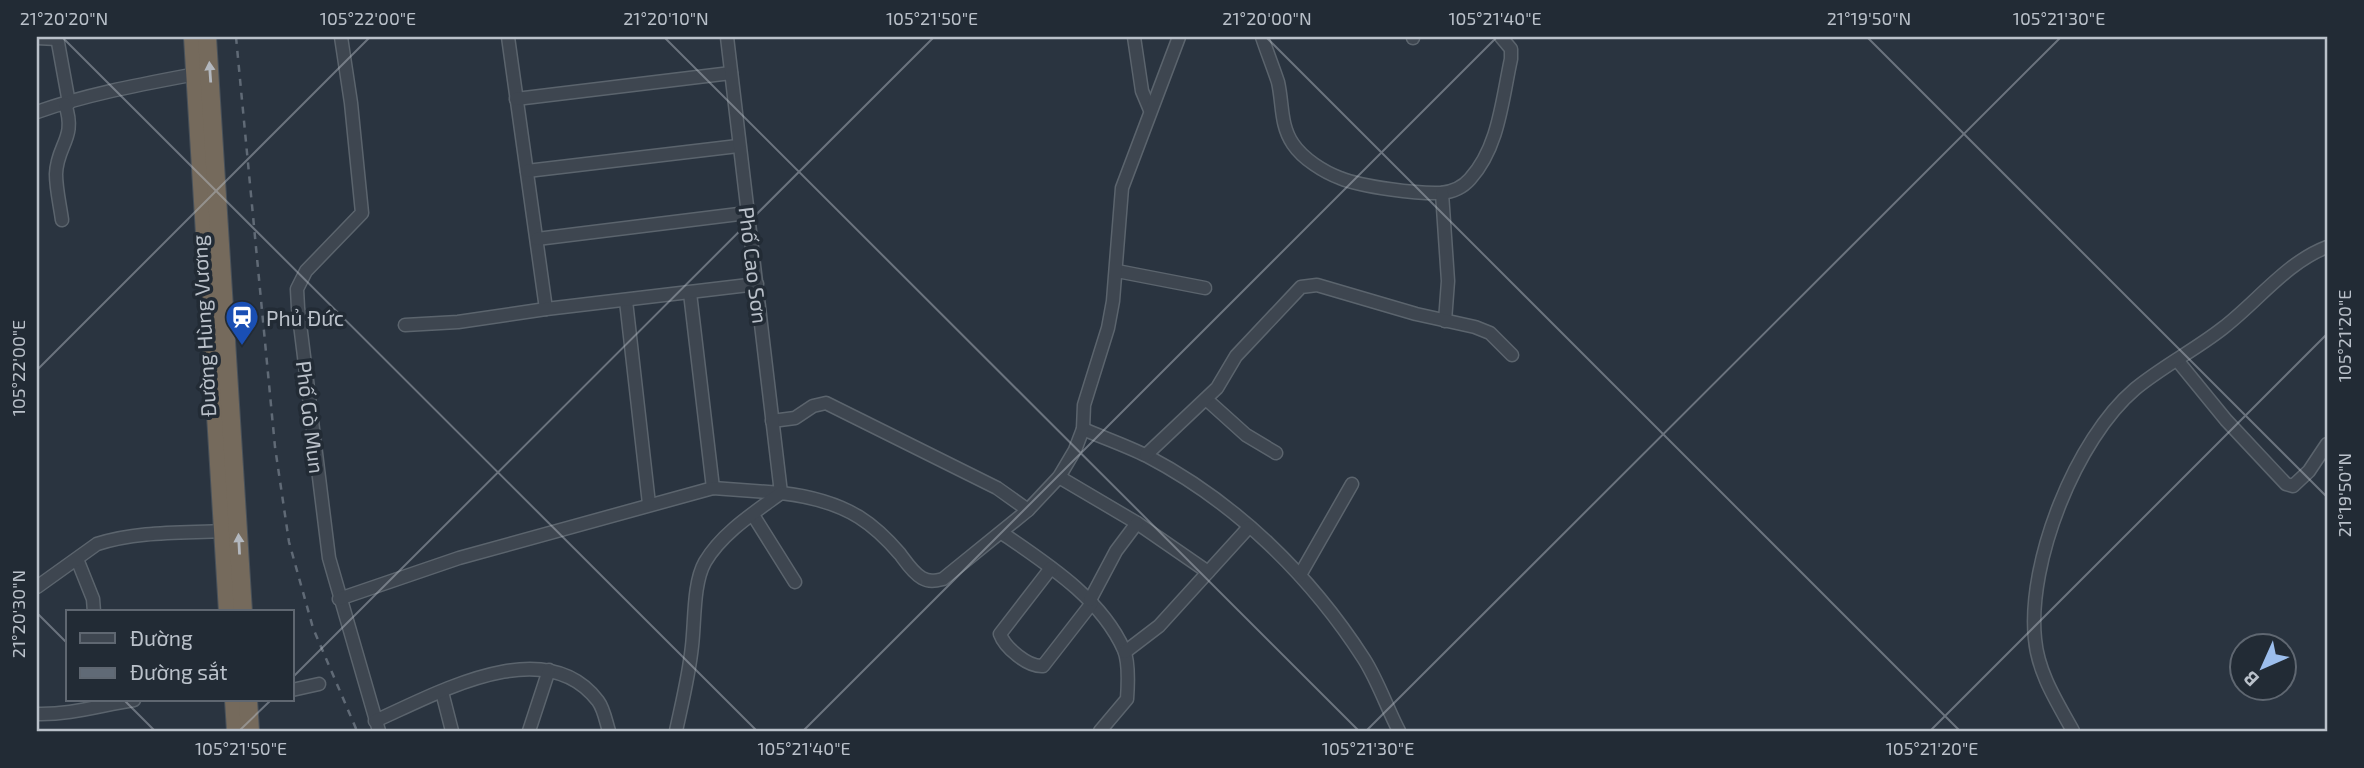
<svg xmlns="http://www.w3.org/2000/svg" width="2364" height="768" font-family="'Exo 2',sans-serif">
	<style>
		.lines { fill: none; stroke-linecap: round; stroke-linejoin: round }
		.minor-casing { stroke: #5b646d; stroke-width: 15 }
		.highway-casing { stroke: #48515a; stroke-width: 20 }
		.minor { stroke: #3e4650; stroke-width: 12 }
		.highway { stroke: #756a5c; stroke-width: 18 }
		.rail { stroke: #606a76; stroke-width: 2.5; stroke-dasharray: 7 7; stroke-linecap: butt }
		.oneway { fill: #b3b8bf }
		.ticks { fill: none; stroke: #bac1ca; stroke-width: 2; stroke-opacity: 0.45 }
		.labels { text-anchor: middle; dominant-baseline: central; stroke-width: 7; stroke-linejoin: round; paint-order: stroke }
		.street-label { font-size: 21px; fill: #bac1ca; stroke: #222b35 }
		.poi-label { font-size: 21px; fill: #bac1ca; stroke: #222b35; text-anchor: start }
		.neatline { fill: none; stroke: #bac1ca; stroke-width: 2.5 }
		.ticks-label { font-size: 18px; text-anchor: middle; fill: #bac1ca }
	</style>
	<rect width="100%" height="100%" fill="#2a3440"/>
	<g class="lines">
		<defs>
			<g id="minor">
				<path d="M 57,37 L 69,103"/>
				<path d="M 341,37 L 351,103 L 362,213 L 306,271 L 297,289 L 298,308 L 329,558 L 379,731"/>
				<path d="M 508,37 L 546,309"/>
				<path d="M 1134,37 L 1142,91 L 1150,110"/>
				<path d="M 1262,37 C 1267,52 1273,67 1278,82 C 1283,104 1280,125 1293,144 C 1303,159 1324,172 1340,178 C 1362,187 1418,194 1441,193 C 1452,192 1463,187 1470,179 C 1499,147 1502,100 1511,59 L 1511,49 L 1501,37"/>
				<path d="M 37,38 L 57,39"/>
				<path d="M 1413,38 L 1413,37"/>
				<path d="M 516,99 L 731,73"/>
				<path d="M 37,112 C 87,94 143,84 196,74"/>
				<path d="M 527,171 L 738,146"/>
				<path d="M 1442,193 L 1448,281 L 1445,321"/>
				<path d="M 62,220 C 60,205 56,189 56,174 C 57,144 77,139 65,104"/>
				<path d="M 537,239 L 747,213"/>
				<path d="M 1117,271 L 1205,288"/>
				<path d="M 690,293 L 713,488"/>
				<path d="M 626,301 L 649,504"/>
				<path d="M 405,325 L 458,322 L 546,309 L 757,284"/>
				<path d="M 2177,360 L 2226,420 L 2286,484 L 2293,486 L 2309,471 L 2327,444"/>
				<path d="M 1206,399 L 1246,435 L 1276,453"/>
				<path d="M 772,421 L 795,418 L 813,406 L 826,403 L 997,488 L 1028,510"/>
				<path d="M 1083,429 C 1104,438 1127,446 1147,456 C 1235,502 1310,575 1364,659 C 1378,681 1387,708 1399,731"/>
				<path d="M 1146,455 L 1217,388 L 1236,356 L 1301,287 L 1317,285 L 1416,314 L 1475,327 L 1490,333 L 1512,355"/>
				<path d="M 1059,477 L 1137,523 L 1208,572"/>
				<path d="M 753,515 L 795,582"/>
				<path d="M 1002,533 C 1047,564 1101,598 1124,650 C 1129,662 1128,685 1127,699 L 1100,731"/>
				<path d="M 77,559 L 93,599 L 94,612"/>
				<path d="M 1051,568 L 1000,634 C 1005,648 1028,667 1043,666 L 1092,603"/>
				<path d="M 1300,575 L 1352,484"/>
				<path d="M 37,587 L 97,544 C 137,531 181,533 223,531"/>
				<path d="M 339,599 L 459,558 L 713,488 L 781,493 L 727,37"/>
				<path d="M 1090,600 L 1116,551 L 1137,523"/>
				<path d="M 1125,652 L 1159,626 L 1249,527"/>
				<path d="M 292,690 L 319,684"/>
				<path d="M 442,692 L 452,731"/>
				<path d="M 37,714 C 70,715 101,705 134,700"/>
				<path d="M 375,721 C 436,694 545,631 598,701 C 604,709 606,722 609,731"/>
				<path d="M 529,731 L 549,670"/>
				<path d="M 676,731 C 682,703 689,675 692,646 C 695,621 693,583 705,562 C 722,533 755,512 781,493 C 808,496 836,503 859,517 C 875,527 888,540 900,554 C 906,562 913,573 922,578 C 929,582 935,581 943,579 L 1028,510 L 1059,477 L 1075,450 L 1083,429 L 1084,405 L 1108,328 L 1113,301 L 1122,188 L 1179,37"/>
				<path d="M 2073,731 C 2057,702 2038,673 2035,639 C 2027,562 2076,439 2135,389 C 2163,366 2195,350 2223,328 C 2257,302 2287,262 2327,247"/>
			</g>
			<g id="highway">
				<path d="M 193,37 L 228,612"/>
				<path d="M 207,37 L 243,612"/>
				<path d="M 234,700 L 236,731"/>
				<path d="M 248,700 L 250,731"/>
			</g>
		</defs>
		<use href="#minor" class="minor-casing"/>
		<use href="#highway" class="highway-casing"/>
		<use href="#minor" class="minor"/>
		<use href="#highway" class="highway"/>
		<path class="rail" d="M 236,37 L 275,447 L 289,542 L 313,628 L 357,731"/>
	</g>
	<defs><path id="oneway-solid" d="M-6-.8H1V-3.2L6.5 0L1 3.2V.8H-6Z" transform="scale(1.75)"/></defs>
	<g class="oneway">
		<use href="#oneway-solid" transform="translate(210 72) rotate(-94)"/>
		<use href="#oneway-solid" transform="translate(239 544) rotate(-93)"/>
	</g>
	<path class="ticks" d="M 62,37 L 757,731M 664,37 L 1359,731M 1266,37 L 1960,731M 1867,37 L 2327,497M 37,370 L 370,37M 37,613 L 68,644M 292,678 L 934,37M 124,700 L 155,731M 239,731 L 271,700M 803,731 L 1497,37M 1366,731 L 2061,37M 1930,731 L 2327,334"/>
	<defs>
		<symbol id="station-pin" viewBox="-11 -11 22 30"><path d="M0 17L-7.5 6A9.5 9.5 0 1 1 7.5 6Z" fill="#1a4fb4" stroke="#222b35"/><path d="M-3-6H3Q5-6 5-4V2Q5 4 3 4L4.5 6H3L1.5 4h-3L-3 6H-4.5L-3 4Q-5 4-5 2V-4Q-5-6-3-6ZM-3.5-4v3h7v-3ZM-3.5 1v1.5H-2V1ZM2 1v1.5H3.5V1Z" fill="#fff"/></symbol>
	</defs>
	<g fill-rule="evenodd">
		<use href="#station-pin" x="223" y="298" width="38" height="52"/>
	</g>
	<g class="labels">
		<g class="street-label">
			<text transform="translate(754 265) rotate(83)">Phố Cao Sơn</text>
			<text transform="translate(203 326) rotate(-93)">Đường Hùng Vương</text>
			<text transform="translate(311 417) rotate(83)">Phố Gò Mun</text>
		</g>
		<g class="poi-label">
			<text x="266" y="317">Phủ Đức</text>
		</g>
	</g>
	<rect width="2364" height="768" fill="none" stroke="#222b35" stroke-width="77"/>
	<rect x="66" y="610" width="228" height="91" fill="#222b35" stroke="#5f6771" stroke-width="2"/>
	<rect x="80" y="633" width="35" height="10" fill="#3e4650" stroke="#5f6771" stroke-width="2"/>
	<text x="130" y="646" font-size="21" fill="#bac1ca">Đường</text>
	<rect x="80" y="668" width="35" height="10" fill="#606a76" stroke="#5f6771" stroke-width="2"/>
	<text x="130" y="680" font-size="21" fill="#bac1ca">Đường sắt</text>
	<g transform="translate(2263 667) rotate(225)"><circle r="33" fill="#222b35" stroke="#5f6771" stroke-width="2"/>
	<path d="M0-5L12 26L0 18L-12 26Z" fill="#9cbeed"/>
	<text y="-10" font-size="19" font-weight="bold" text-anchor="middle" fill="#bac1ca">B</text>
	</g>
	<rect x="38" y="38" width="2288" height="692" class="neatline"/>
	<g class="ticks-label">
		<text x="64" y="25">21°20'20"N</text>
		<text x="368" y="25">105°22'00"E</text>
		<text x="666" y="25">21°20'10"N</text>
		<text x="932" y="25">105°21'50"E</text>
		<text x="1267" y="25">21°20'00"N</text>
		<text x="1495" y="25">105°21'40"E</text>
		<text x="1869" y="25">21°19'50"N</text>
		<text x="2059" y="25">105°21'30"E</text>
		<text transform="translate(2345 336) rotate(-90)" y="6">105°21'20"E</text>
		<text transform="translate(19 368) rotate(-90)" y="6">105°22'00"E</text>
		<text transform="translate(2345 495) rotate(-90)" y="6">21°19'50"N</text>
		<text transform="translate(19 614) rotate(-90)" y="6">21°20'30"N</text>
		<text x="241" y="755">105°21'50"E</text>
		<text x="804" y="755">105°21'40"E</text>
		<text x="1368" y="755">105°21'30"E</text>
		<text x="1932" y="755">105°21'20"E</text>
	</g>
</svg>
